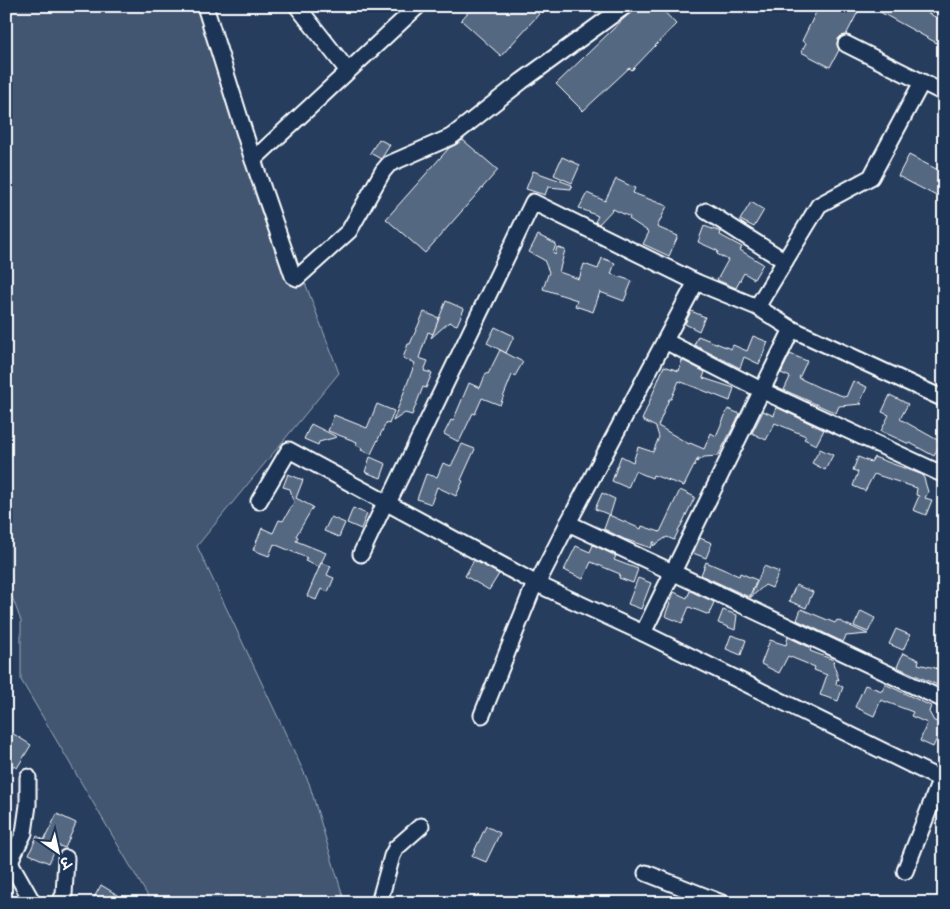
<svg xmlns="http://www.w3.org/2000/svg" width="950" height="909" font-family="Itim,'Playpen Sans Deva',sans-serif">
	<style>
		.green { fill: #425672; stroke: #a0aab8 }
		.building { fill: #556781; stroke: #fff }
		.lines { fill: none; stroke-linecap: round; stroke-linejoin: round }
		.minor-casing { stroke: #fff; stroke-width: 19 }
		.minor { stroke: #1d3557; stroke-width: 15 }
	</style>
	<rect width="100%" height="100%" fill="#263d5e"/>
	<filter id="ink" filterUnits="userSpaceOnUse"><feTurbulence type="fractalNoise" baseFrequency=".02" numOctaves="2"/><feDisplacementMap in="SourceGraphic" scale="10" xChannelSelector="R" yChannelSelector="G"/><feConvolveMatrix kernelMatrix="1 2 1 2 8 2 1 2 1" color-interpolation-filters="sRGB"/></filter>
	<g filter="url(#ink)">
		<path class="green" d="M 6,6 L 201,6 L 339,373 L 197,546 L 309,783 L 345,903 L 152,903 L 21,680 L 21,621 L 6,580 Z"/>
		<g class="building">
			<path d="M 474,6 L 531,6 L 539,14 L 501,56 L 461,20 Z"/>
			<path d="M 637,6 L 659,6 L 676,24 L 632,70 L 629,68 L 583,111 L 556,84 Z"/>
			<path d="M 819,6 L 861,6 L 846,35 L 841,36 L 838,39 L 837,44 L 839,50 L 830,67 L 801,52 L 806,43 L 802,41 Z"/>
			<path d="M 869,6 L 915,6 L 923,10 L 944,22 L 944,47 Z"/>
			<path d="M 379,139 L 390,145 L 381,159 L 370,153 Z"/>
			<path d="M 463,140 L 498,170 L 425,253 L 386,219 L 449,148 Z"/>
			<path d="M 909,155 L 944,173 L 944,200 L 898,176 Z"/>
			<path d="M 562,157 L 580,165 L 572,183 L 554,175 Z"/>
			<path d="M 533,171 L 572,185 L 571,189 L 548,187 L 545,195 L 526,189 Z"/>
			<path d="M 616,179 L 635,188 L 633,193 L 667,206 L 657,227 L 678,236 L 669,256 L 643,244 L 649,232 L 629,219 L 630,217 L 613,209 L 599,224 L 595,222 L 598,216 L 579,208 L 587,193 L 605,201 Z"/>
			<path d="M 751,202 L 764,210 L 754,227 L 740,220 Z"/>
			<path d="M 704,226 L 721,232 L 720,235 L 742,247 L 740,250 L 763,264 L 754,279 L 744,273 L 736,288 L 717,280 L 728,260 L 717,254 L 718,251 L 698,242 Z"/>
			<path d="M 538,235 L 556,244 L 553,253 L 555,255 L 557,247 L 565,250 L 559,272 L 579,279 L 584,264 L 598,269 L 602,258 L 615,263 L 611,274 L 632,281 L 624,301 L 600,292 L 593,312 L 575,306 L 577,300 L 543,289 L 549,272 L 544,260 L 529,252 Z"/>
			<path d="M 446,301 L 464,309 L 457,325 L 449,322 L 431,338 Z"/>
			<path d="M 691,311 L 705,317 L 699,331 L 685,324 Z"/>
			<path d="M 424,312 L 439,318 L 433,334 L 428,332 L 419,358 L 428,361 L 424,371 L 432,373 L 426,388 L 423,387 L 412,415 L 405,413 L 393,421 L 415,363 L 403,358 L 408,344 L 410,344 Z"/>
			<path d="M 495,327 L 514,336 L 506,353 L 487,343 Z"/>
			<path d="M 698,336 L 731,349 L 733,345 L 747,351 L 753,336 L 768,342 L 759,364 L 744,357 L 740,368 L 694,345 Z"/>
			<path d="M 500,350 L 523,362 L 515,376 L 512,375 L 500,405 L 482,398 L 475,414 L 473,413 L 459,442 L 444,434 L 451,420 L 453,421 L 469,383 L 480,388 L 486,373 L 488,374 Z"/>
			<path d="M 790,354 L 807,361 L 799,378 L 820,388 L 846,397 L 853,381 L 867,387 L 860,403 L 862,404 L 839,406 L 836,413 L 784,390 L 790,377 L 781,373 Z"/>
			<path d="M 682,360 L 705,372 L 703,378 L 734,388 L 730,401 L 679,381 L 671,399 L 669,399 L 658,426 L 689,444 L 690,443 L 704,449 L 711,433 L 716,436 L 728,409 L 740,414 L 718,456 L 704,457 L 697,462 L 699,458 L 698,458 L 684,486 L 653,475 L 652,478 L 635,471 L 628,488 L 612,481 L 621,456 L 633,462 L 638,447 L 653,452 L 659,437 L 656,427 L 642,420 L 664,366 L 679,371 Z"/>
			<path d="M 890,395 L 908,404 L 900,419 L 941,442 L 934,456 L 910,443 L 909,444 L 881,431 L 889,415 L 882,412 Z"/>
			<path d="M 377,404 L 394,411 L 389,424 L 386,423 L 371,454 L 361,450 L 362,448 L 356,445 L 357,442 L 328,431 L 334,415 L 367,428 Z"/>
			<path d="M 776,407 L 824,430 L 816,445 L 804,439 L 806,436 L 775,423 L 766,440 L 752,433 L 763,411 L 774,416 Z"/>
			<path d="M 311,424 L 337,437 L 319,442 L 318,445 L 304,439 Z"/>
			<path d="M 462,444 L 475,449 L 461,480 L 463,481 L 456,496 L 437,487 L 431,504 L 417,499 L 426,474 L 437,477 L 443,463 L 451,466 Z"/>
			<path d="M 820,449 L 833,455 L 825,470 L 812,463 Z"/>
			<path d="M 370,457 L 386,464 L 381,478 L 365,472 Z"/>
			<path d="M 858,457 L 871,462 L 874,457 L 923,475 L 928,492 L 925,498 L 932,500 L 926,515 L 913,510 L 919,496 L 916,495 L 917,488 L 874,474 L 865,491 L 853,486 L 858,472 L 853,470 Z"/>
			<path d="M 288,474 L 303,480 L 296,498 L 313,507 L 296,536 L 298,537 L 296,541 L 326,553 L 319,567 L 305,561 L 307,558 L 274,544 L 269,556 L 253,550 L 262,528 L 273,533 L 279,520 L 283,521 L 294,502 L 290,489 L 283,487 Z"/>
			<path d="M 680,490 L 695,497 L 674,540 L 667,537 L 653,546 L 655,542 L 653,542 L 651,548 L 624,539 L 604,529 L 609,515 L 641,529 L 642,526 L 660,532 Z"/>
			<path d="M 602,493 L 615,499 L 610,515 L 595,509 Z"/>
			<path d="M 353,508 L 367,514 L 361,529 L 347,523 Z"/>
			<path d="M 331,517 L 345,523 L 339,537 L 324,531 Z"/>
			<path d="M 700,538 L 712,543 L 706,558 L 693,553 Z"/>
			<path d="M 593,545 L 616,556 L 614,560 L 638,569 L 633,583 L 619,578 L 620,574 L 591,562 L 583,579 L 564,570 L 576,546 L 590,552 Z"/>
			<path d="M 474,560 L 499,574 L 489,590 L 465,576 Z"/>
			<path d="M 706,562 L 739,576 L 740,573 L 757,580 L 749,597 L 701,575 Z"/>
			<path d="M 321,563 L 331,566 L 327,575 L 334,578 L 328,592 L 321,589 L 316,600 L 307,596 Z"/>
			<path d="M 764,566 L 779,572 L 772,588 L 765,585 L 750,598 Z"/>
			<path d="M 638,578 L 651,583 L 641,609 L 628,604 Z"/>
			<path d="M 796,585 L 813,592 L 806,608 L 789,601 Z"/>
			<path d="M 690,591 L 714,602 L 709,615 L 689,607 L 682,623 L 665,616 L 674,592 L 687,598 Z"/>
			<path d="M 801,609 L 835,623 L 837,620 L 868,634 L 846,636 L 843,642 L 797,620 Z"/>
			<path d="M 723,610 L 737,615 L 735,630 L 718,623 Z"/>
			<path d="M 861,611 L 875,618 L 868,632 L 854,626 Z"/>
			<path d="M 896,629 L 910,635 L 903,650 L 889,644 Z"/>
			<path d="M 731,635 L 746,640 L 741,655 L 726,649 Z"/>
			<path d="M 788,637 L 811,648 L 810,651 L 834,660 L 833,663 L 839,680 L 837,679 L 836,684 L 843,687 L 838,701 L 820,695 L 827,675 L 814,670 L 815,667 L 788,656 L 779,673 L 761,664 L 770,640 L 786,645 Z"/>
			<path d="M 903,653 L 919,660 L 918,664 L 944,670 L 944,688 L 897,667 Z"/>
			<path d="M 885,684 L 931,706 L 929,712 L 934,721 L 944,723 L 933,747 L 920,741 L 927,723 L 911,716 L 913,712 L 881,700 L 874,716 L 855,707 L 865,685 L 882,691 Z"/>
			<path d="M 12,733 L 31,745 L 17,768 L 6,762 L 6,744 Z"/>
			<path d="M 57,814 L 76,823 L 65,848 L 57,845 L 49,863 L 29,854 L 37,836 L 44,840 Z"/>
			<path d="M 486,826 L 500,833 L 486,862 L 472,856 Z"/>
			<path d="M 101,885 L 131,903 L 91,903 Z"/>
		</g>
		<g class="lines">
			<defs>
				<g id="minor">
					<path d="M 205,6 L 253,160 L 293,276 L 297,278 L 349,231 L 383,171 L 389,164 L 451,137 L 522,81 L 625,6"/>
					<path d="M 297,6 L 348,71"/>
					<path d="M 846,44 L 944,93"/>
					<path d="M 253,160 L 418,6"/>
					<path d="M 706,211 L 785,261"/>
					<path d="M 757,307 L 819,205 L 871,177 L 922,82"/>
					<path d="M 665,341 L 763,391 L 944,475"/>
					<path d="M 259,501 L 289,450 L 537,584 L 643,633 L 934,776 L 938,777 L 944,775"/>
					<path d="M 388,503 L 533,202 L 696,282 L 757,307 L 792,329 L 944,399"/>
					<path d="M 568,523 L 944,700"/>
					<path d="M 361,554 L 386,501"/>
					<path d="M 537,584 L 568,523 L 696,282"/>
					<path d="M 643,633 L 792,329"/>
					<path d="M 482,715 L 535,583"/>
					<path d="M 6,852 L 11,859 L 11,864 L 33,903"/>
					<path d="M 11,859 L 24,833 L 28,805 L 28,777"/>
					<path d="M 905,871 L 942,776"/>
					<path d="M 646,873 L 722,903"/>
					<path d="M 59,903 L 64,895 L 66,858"/>
					<path d="M 379,903 L 392,856 L 396,848 L 421,826"/>
				</g>
			</defs>
			<use href="#minor" class="minor-casing"/>
			<use href="#minor" class="minor"/>
		</g>
	</g>
	<rect width="950" height="909" fill="none" stroke="#1d3557" stroke-width="25"/>
	<rect x="12" y="12" width="925" height="884" fill="none" stroke="#fff" stroke-width="2" filter="url(#ink)"/>
	<g transform="translate(58 852) rotate(146)" stroke="#1d3557" stroke-width="4" paint-order="stroke">
	<path d="M0-4L9 19L0 12L-9 19Z" fill="#ffffff"/>
	<text y="-8" font-size="14" font-weight="bold" text-anchor="middle" fill="#ffffff">उ</text>
	</g>
</svg>
